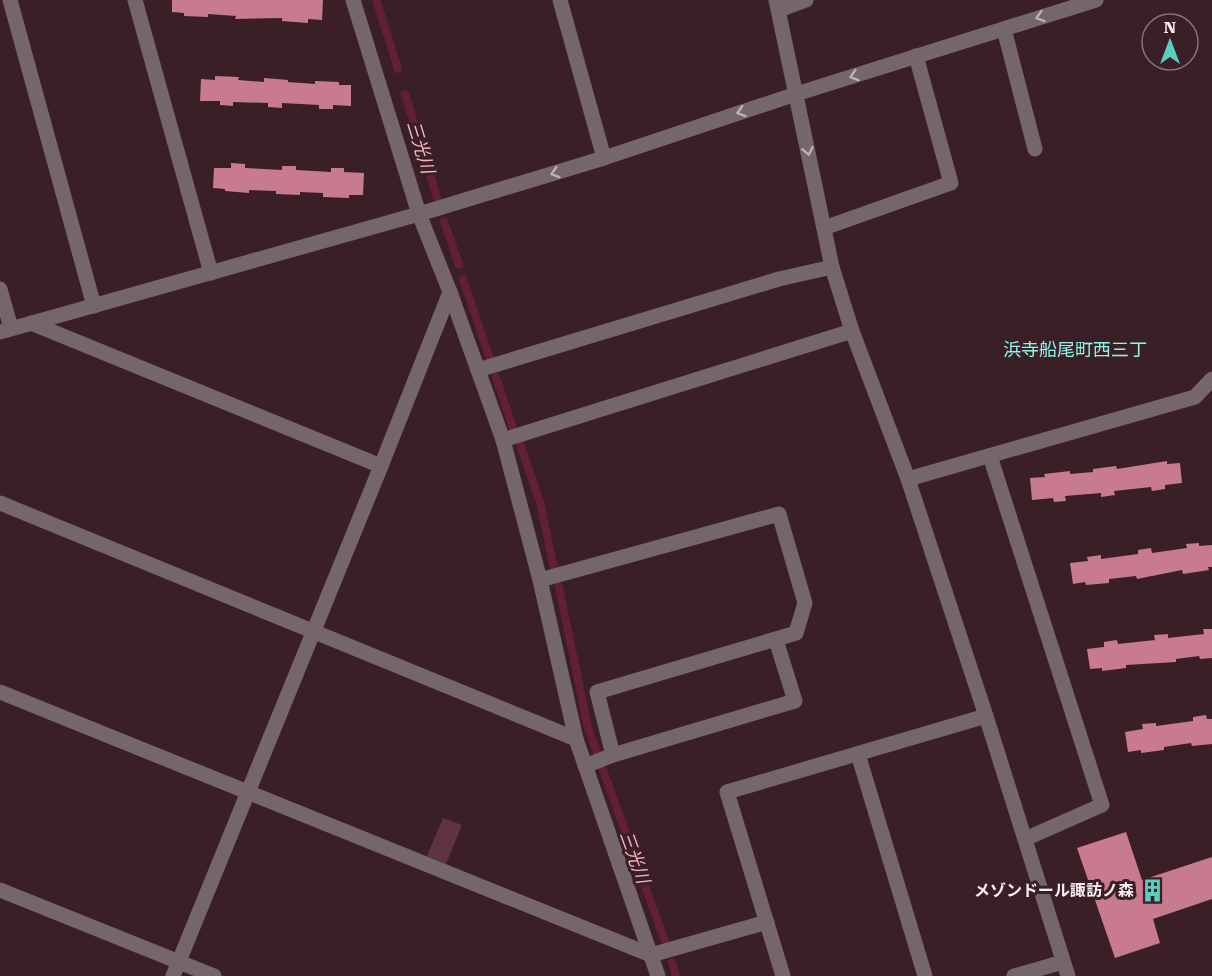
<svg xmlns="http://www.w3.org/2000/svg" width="1212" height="976" font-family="'Roboto Serif','Noto Sans JP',serif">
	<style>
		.green { fill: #5e3440 }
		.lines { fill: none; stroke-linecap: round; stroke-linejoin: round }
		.stream { stroke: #631f36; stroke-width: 8 }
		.building { fill: #c87a8f }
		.minor { stroke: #756669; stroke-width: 15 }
		.oneway { stroke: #bfb2b5 }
		.labels { text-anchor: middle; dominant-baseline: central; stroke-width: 6; stroke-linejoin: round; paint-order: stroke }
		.poi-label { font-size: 16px; font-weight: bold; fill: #fcf0f3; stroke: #3b1f27; text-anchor: end }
		.water-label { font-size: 18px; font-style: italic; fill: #f8b7c7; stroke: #3b1f27 }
		.neighbourhood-label { font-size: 18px; fill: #8df5e5; stroke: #3b1f27 }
	</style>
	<rect width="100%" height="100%" fill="#3b1f27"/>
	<path class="green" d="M 443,818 L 462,825 L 446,864 L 427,856 Z"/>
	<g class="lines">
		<g class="stream">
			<path d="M 377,2 L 398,69"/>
			<path d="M 405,94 L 438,201"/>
			<path d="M 444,221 L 459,265"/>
			<path d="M 463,279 L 490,359"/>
			<path d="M 496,377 L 513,428"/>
			<path d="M 520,444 L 540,502 L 554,569"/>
			<path d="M 559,587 L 588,728 L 597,752"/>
			<path d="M 603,770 L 666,944"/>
			<path d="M 672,962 L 676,976"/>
		</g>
	</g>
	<g class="building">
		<path d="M 172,0 L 323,0 L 322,20 L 308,19 L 308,23 L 282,21 L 282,18 L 235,19 L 236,16 L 208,14 L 208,17 L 184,16 L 184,13 L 172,12 Z"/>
		<path d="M 215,76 L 239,77 L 238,80 L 264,82 L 264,78 L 288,80 L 288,82 L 315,84 L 315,81 L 339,82 L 339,85 L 351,85 L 351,106 L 333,105 L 333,109 L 319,109 L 319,105 L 282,103 L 282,108 L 268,107 L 268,103 L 233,102 L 233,106 L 220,105 L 220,101 L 200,101 L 201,79 L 215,80 Z"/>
		<path d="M 231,163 L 245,164 L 245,168 L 282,170 L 282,166 L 296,166 L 296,170 L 331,172 L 331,168 L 344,168 L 344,172 L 364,173 L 363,195 L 349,195 L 349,198 L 323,197 L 323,193 L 300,192 L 300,195 L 276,194 L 276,191 L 249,190 L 249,193 L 225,191 L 225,189 L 213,188 L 214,168 L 231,168 Z"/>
		<path d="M 1167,461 L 1167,464 L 1180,463 L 1182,483 L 1165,485 L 1165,489 L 1152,491 L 1151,487 L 1114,491 L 1115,495 L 1101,497 L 1101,493 L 1065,496 L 1066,501 L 1054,502 L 1053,498 L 1032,500 L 1030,478 L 1045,477 L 1044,474 L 1070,471 L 1070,474 L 1093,472 L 1093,469 L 1116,466 L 1117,469 Z"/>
		<path d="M 1199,543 L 1199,546 L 1212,545 L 1212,567 L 1208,567 L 1209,570 L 1183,574 L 1182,570 L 1137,579 L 1136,576 L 1109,579 L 1109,583 L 1086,585 L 1085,582 L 1073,584 L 1070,563 L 1088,561 L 1087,557 L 1101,555 L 1101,559 L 1138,554 L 1138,550 L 1151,548 L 1152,553 L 1187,548 L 1186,544 Z"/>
		<path d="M 1203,629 L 1212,629 L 1212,658 L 1200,659 L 1199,656 L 1176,659 L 1176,662 L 1126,665 L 1126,668 L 1102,671 L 1102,668 L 1090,669 L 1087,649 L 1104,647 L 1104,642 L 1117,640 L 1118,644 L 1155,640 L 1154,635 L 1168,634 L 1168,638 L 1204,634 Z"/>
		<path d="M 1206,715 L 1207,719 L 1212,719 L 1212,744 L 1192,746 L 1191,743 L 1164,747 L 1164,750 L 1141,753 L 1141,750 L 1128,752 L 1125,732 L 1143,729 L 1142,724 L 1156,723 L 1156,726 L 1193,721 L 1193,717 Z"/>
		<path d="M 1126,832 L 1142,880 L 1212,857 L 1212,899 L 1153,919 L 1160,943 L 1115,958 L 1077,848 Z"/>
	</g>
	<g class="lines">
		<g class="minor">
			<path d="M 10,0 L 94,306"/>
			<path d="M 135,0 L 211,273"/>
			<path d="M 353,0 L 419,214 L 450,292 L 503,440 L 540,580 L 576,739 L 658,976"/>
			<path d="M 560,0 L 604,158"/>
			<path d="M 776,0 L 832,267 L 852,331 L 908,479 L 986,716 L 1068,976"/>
			<path d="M 779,10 L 806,0"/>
			<path d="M 1004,29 L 1035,149"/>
			<path d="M 824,228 L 951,183 L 916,56"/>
			<path d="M 0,289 L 11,328"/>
			<path d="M 31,323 L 381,466"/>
			<path d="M 0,332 L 419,214 L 604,158 L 796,94 L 1096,0"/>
			<path d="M 478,370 L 779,279 L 832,267"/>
			<path d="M 503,440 L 852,331"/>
			<path d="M 990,456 L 1102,805 L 1025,839"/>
			<path d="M 908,479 L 1195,397 L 1212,379"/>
			<path d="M 0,503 L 576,739"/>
			<path d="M 540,580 L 779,514 L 805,603 L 796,633 L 597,692 L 613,755"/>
			<path d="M 0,692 L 651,955 L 767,922"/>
			<path d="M 858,754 L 925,976"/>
			<path d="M 585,766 L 613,755 L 795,701 L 776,640"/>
			<path d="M 0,890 L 214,976"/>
			<path d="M 173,976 L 381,466 L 450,292"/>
			<path d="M 783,976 L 727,792 L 986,716"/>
			<path d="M 1014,976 L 1063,962"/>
		</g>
	</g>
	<defs><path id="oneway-chevron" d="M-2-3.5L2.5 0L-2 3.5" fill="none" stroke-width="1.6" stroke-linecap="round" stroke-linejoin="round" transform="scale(1.5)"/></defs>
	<g class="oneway">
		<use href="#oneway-chevron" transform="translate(1040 17) rotate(163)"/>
		<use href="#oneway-chevron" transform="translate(854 76) rotate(163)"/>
		<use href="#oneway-chevron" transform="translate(741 112) rotate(162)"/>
		<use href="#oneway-chevron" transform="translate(808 151) rotate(78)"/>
		<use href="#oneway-chevron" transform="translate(555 173) rotate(163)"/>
	</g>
	<defs>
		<symbol id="building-bare" viewBox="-9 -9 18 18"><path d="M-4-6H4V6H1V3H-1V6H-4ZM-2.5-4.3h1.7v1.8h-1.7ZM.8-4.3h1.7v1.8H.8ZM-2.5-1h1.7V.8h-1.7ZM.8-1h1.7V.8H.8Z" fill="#5acebd" stroke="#3b1f27" stroke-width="2.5" paint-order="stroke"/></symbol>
	</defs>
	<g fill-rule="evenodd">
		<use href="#building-bare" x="1136" y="874" width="33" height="33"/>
	</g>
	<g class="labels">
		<g class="poi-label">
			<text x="1134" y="890">メゾンドール諏訪ノ森</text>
		</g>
		<g class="water-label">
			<text transform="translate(421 147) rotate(73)">三光川</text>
			<text transform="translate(635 857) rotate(70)">三光川</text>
		</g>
		<g class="neighbourhood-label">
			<text x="1075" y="349">浜寺船尾町西三丁</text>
		</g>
	</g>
	<g transform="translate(1170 42)"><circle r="28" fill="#3b1f27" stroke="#887379" stroke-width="1.5"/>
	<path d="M0-4.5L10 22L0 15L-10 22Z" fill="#5acebd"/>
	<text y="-9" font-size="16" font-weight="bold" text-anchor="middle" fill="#fcf0f3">N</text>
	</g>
</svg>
